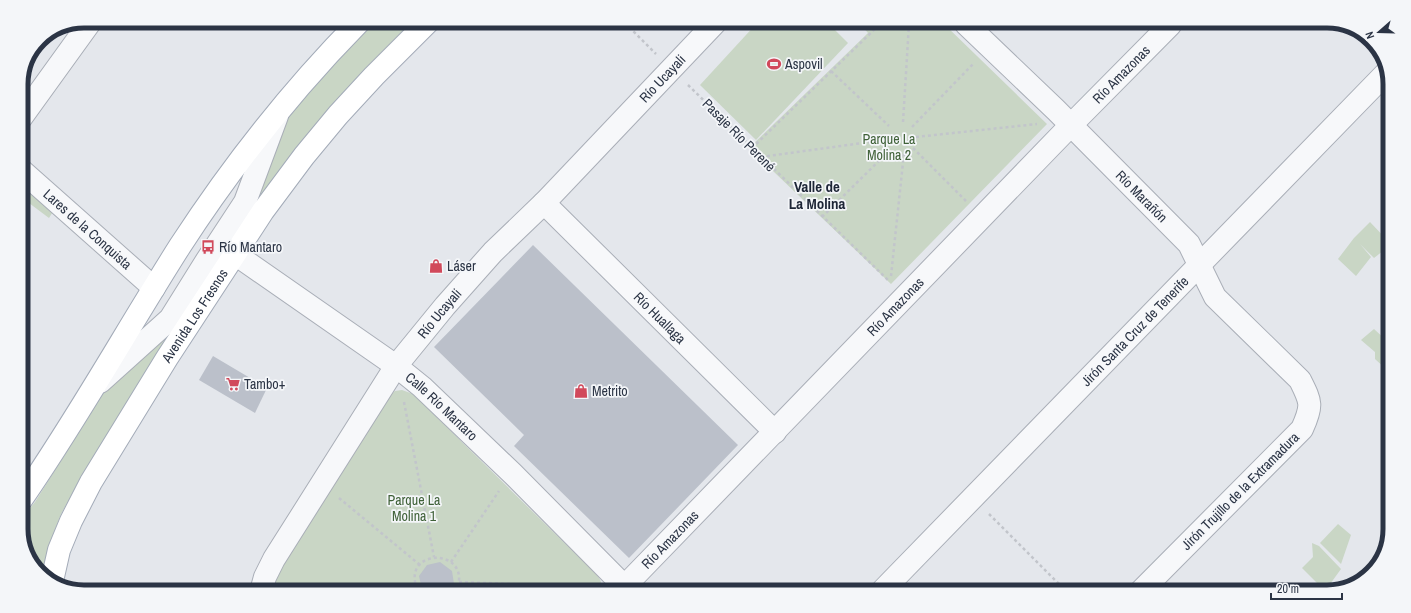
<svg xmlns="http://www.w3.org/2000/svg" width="1411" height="613" font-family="'Archivo Narrow',sans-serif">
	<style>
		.green { fill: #c9d6c5 }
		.building { fill: #bbc0ca }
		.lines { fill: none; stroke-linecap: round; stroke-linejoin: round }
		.minor-casing { stroke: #a9aeb7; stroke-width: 24 }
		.major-casing { stroke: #a3abb8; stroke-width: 24 }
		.path { stroke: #c2c5cb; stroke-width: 2.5; stroke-dasharray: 3 3; stroke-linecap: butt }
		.minor { stroke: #f7f8fa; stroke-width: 22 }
		.major { stroke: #fff; stroke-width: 22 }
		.labels { text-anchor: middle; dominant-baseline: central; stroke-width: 3.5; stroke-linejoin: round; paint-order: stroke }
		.poi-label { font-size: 14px; fill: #2b3445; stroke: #f4f6f9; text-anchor: start }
		.street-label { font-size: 14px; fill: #2b3445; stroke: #f4f6f9 }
		.park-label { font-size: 14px; fill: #3f6138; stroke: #f4f6f9 }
		.neighbourhood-label { font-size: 15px; font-weight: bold; fill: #1d2536; stroke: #f4f6f9 }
		.rim { fill: none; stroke: #2b3445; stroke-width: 5 }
	</style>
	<rect width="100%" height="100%" fill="#e4e7ec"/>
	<g class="green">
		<path d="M 374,22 L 412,22 L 360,74 L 317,123 L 259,198 L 255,200 L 287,117 L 338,58 Z"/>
		<path d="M 757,23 L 829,24 L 848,43 L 756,140 L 700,85 Z"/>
		<path d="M 860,24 L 944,24 L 1047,124 L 891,284 L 749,148 L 868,33 Z"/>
		<path d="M 24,182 L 54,210 L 49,218 L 21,197 L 21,186 Z"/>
		<path d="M 1370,222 L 1388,241 L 1388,247 L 1374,258 L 1360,244 L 1371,257 L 1356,276 L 1338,259 L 1354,238 Z"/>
		<path d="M 177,323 L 80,480 L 61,514 L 48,548 L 42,573 L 34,567 L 21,534 L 21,519 L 35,502 L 107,387 Z"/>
		<path d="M 1374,329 L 1387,341 L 1387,370 L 1375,359 L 1375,352 L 1361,340 Z"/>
		<path d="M 402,390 L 413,394 L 592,570 C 598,576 603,581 601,589 L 272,588 L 276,576 L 389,396 L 395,391 Z"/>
		<path d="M 1338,524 L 1351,535 L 1341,564 L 1320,543 Z"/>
		<path d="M 1312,543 L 1319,546 L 1341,569 L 1325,591 L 1302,568 L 1313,557 Z"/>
	</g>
	<g class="building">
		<path d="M 533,245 L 738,445 L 629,558 L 514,446 L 524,435 L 434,347 Z"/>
		<path d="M 213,356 L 267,388 L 255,413 L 199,380 Z"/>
		<path d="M 440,562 L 452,571 L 454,584 L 451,589 L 422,589 L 419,576 L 427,565 Z"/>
	</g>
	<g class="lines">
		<defs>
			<g id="minor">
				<path id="s1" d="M 966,24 L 1056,110 L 1189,244 L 1215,297 L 1300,380 C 1311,402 1313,405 1302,429 L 1141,591"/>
				<path d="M 21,118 L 91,21"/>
				<path id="s2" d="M 21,170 L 154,288"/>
				<path id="s3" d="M 544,203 L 775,432"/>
				<path id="s4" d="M 235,254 L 396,366 L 422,387 L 513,474 L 625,587"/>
				<path d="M 100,382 L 170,319 L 205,263 L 245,202 L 277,116"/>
				<path id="s5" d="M 262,588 L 265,577 L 274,559 L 396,366 L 445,306 L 493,252 L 544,203 L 715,23"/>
				<path id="s6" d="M 622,589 L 1071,125 L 1170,25"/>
				<path id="s7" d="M 883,590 L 1387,72"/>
			</g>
			<g id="major">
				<path d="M 21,500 C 78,418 126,331 180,246 C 232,166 292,90 359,22"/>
				<path id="s8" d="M 52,581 L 59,550 L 71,521 L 91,482 L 167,358 L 263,211 L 304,156 L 338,115 L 374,76 L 428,22"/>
			</g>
		</defs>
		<use href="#minor" class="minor-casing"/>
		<use href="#major" class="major-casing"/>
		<g class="path">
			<path d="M 625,23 L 656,54"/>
			<path d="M 831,71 L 889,126"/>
			<path d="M 688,85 L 889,281"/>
			<path d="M 903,122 L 909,24"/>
			<path d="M 912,127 L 974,63"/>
			<path d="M 916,137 L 1037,124"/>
			<path d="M 752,148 L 880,24"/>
			<path d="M 913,148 L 966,201"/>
			<path d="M 761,157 L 884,140"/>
			<path d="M 822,217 L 890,150"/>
			<path d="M 891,276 L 904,153"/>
			<path d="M 404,402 L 434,557"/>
			<path d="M 339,498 L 420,565"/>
			<path d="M 989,514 L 1066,591"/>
			<path d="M 451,562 L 499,491"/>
			<path d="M 459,582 L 593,587"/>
			<path d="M 657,584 L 663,590"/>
			<path d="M 382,589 L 415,584"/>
			<path d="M 417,589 C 401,547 472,548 457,589"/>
		</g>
		<use href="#minor" class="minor"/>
		<use href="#major" class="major"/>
	</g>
	<defs>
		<symbol id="stadium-bare" viewBox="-9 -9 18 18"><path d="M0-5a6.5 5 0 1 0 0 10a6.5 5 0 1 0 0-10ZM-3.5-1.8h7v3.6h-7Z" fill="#d1495b" stroke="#f4f6f9" stroke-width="2.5" paint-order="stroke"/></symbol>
		<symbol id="bus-bare" viewBox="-9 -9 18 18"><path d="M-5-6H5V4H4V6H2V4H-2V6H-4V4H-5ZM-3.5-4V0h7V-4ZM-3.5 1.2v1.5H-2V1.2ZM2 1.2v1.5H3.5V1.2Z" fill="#d1495b" stroke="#f4f6f9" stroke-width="2.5" paint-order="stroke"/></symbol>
		<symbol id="shop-bare" viewBox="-9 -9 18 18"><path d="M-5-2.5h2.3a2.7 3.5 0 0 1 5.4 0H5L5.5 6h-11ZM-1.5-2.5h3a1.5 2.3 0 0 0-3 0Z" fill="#d1495b" stroke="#f4f6f9" stroke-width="2.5" paint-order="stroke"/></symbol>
		<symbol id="supermarket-bare" viewBox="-9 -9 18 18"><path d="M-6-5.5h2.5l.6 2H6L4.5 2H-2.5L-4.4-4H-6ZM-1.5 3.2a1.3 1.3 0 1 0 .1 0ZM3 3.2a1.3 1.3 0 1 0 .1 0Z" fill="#d1495b" stroke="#f4f6f9" stroke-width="2.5" paint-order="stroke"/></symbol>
	</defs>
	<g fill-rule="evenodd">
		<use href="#stadium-bare" x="764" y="54" width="20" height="20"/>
		<use href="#bus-bare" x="198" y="237" width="20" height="20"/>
		<use href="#shop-bare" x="426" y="256" width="20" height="20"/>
		<use href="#supermarket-bare" x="223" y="374" width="20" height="20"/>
		<use href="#shop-bare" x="571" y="381" width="20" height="20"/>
	</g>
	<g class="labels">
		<g class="poi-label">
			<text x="785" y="64">Aspovil</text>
			<text x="219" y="247">Río Mantaro</text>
			<text x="447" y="266">Láser</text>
			<text x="244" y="384">Tambo+</text>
			<text x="592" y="391">Metrito</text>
		</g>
		<g class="street-label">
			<text stroke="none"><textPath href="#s6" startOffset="717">Río Amazonas</textPath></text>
			<text stroke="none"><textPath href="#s5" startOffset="652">Río Ucayali</textPath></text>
			<text transform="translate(739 135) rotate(45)">Pasaje Río Perené</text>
			<text stroke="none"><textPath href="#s1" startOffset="246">Río Marañón</textPath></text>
			<text stroke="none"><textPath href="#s2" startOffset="89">Lares de la Conquista</textPath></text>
			<text stroke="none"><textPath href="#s6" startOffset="393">Río Amazonas</textPath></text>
			<text stroke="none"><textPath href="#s5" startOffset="328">Río Ucayali</textPath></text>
			<text stroke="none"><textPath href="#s8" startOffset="303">Avenida Los Fresnos</textPath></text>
			<text stroke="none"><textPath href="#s3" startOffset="163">Río Huallaga</textPath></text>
			<text stroke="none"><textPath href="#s7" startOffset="361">Jirón Santa Cruz de Tenerife</textPath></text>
			<text stroke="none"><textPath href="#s4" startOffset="257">Calle Río Mantaro</textPath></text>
			<text transform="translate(1240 491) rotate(-45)">Jirón Trujillo de la Extramadura</text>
			<text stroke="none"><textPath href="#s6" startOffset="69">Río Amazonas</textPath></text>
		</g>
		<g class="park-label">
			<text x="889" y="139">Parque La<tspan x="889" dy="16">Molina 2</tspan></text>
			<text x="414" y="500">Parque La<tspan x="414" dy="16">Molina 1</tspan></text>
		</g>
		<g class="neighbourhood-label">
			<text x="817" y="186">Valle de<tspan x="817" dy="17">La Molina</tspan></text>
		</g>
	</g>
	<path d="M0 0H1411V613H0ZM84 28H1327A56 56 0 0 1 1383 84V529A56 56 0 0 1 1327 585H84A56 56 0 0 1 28 529V84A56 56 0 0 1 84 28Z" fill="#f4f6f9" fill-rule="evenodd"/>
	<path class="rim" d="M84 28H1327A56 56 0 0 1 1383 84V529A56 56 0 0 1 1327 585H84A56 56 0 0 1 28 529V84A56 56 0 0 1 84 28Z"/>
	<g transform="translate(1379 32) rotate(250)" stroke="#f4f6f9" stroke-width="3" paint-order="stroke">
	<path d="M0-3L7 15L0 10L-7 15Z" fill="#2b3445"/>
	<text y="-6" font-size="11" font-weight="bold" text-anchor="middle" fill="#2b3445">N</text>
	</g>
	<path d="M1271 593v6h71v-6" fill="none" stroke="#2b3445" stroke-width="2"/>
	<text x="1277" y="593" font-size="12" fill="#2b3445" stroke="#f4f6f9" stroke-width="3" paint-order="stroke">20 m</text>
</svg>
